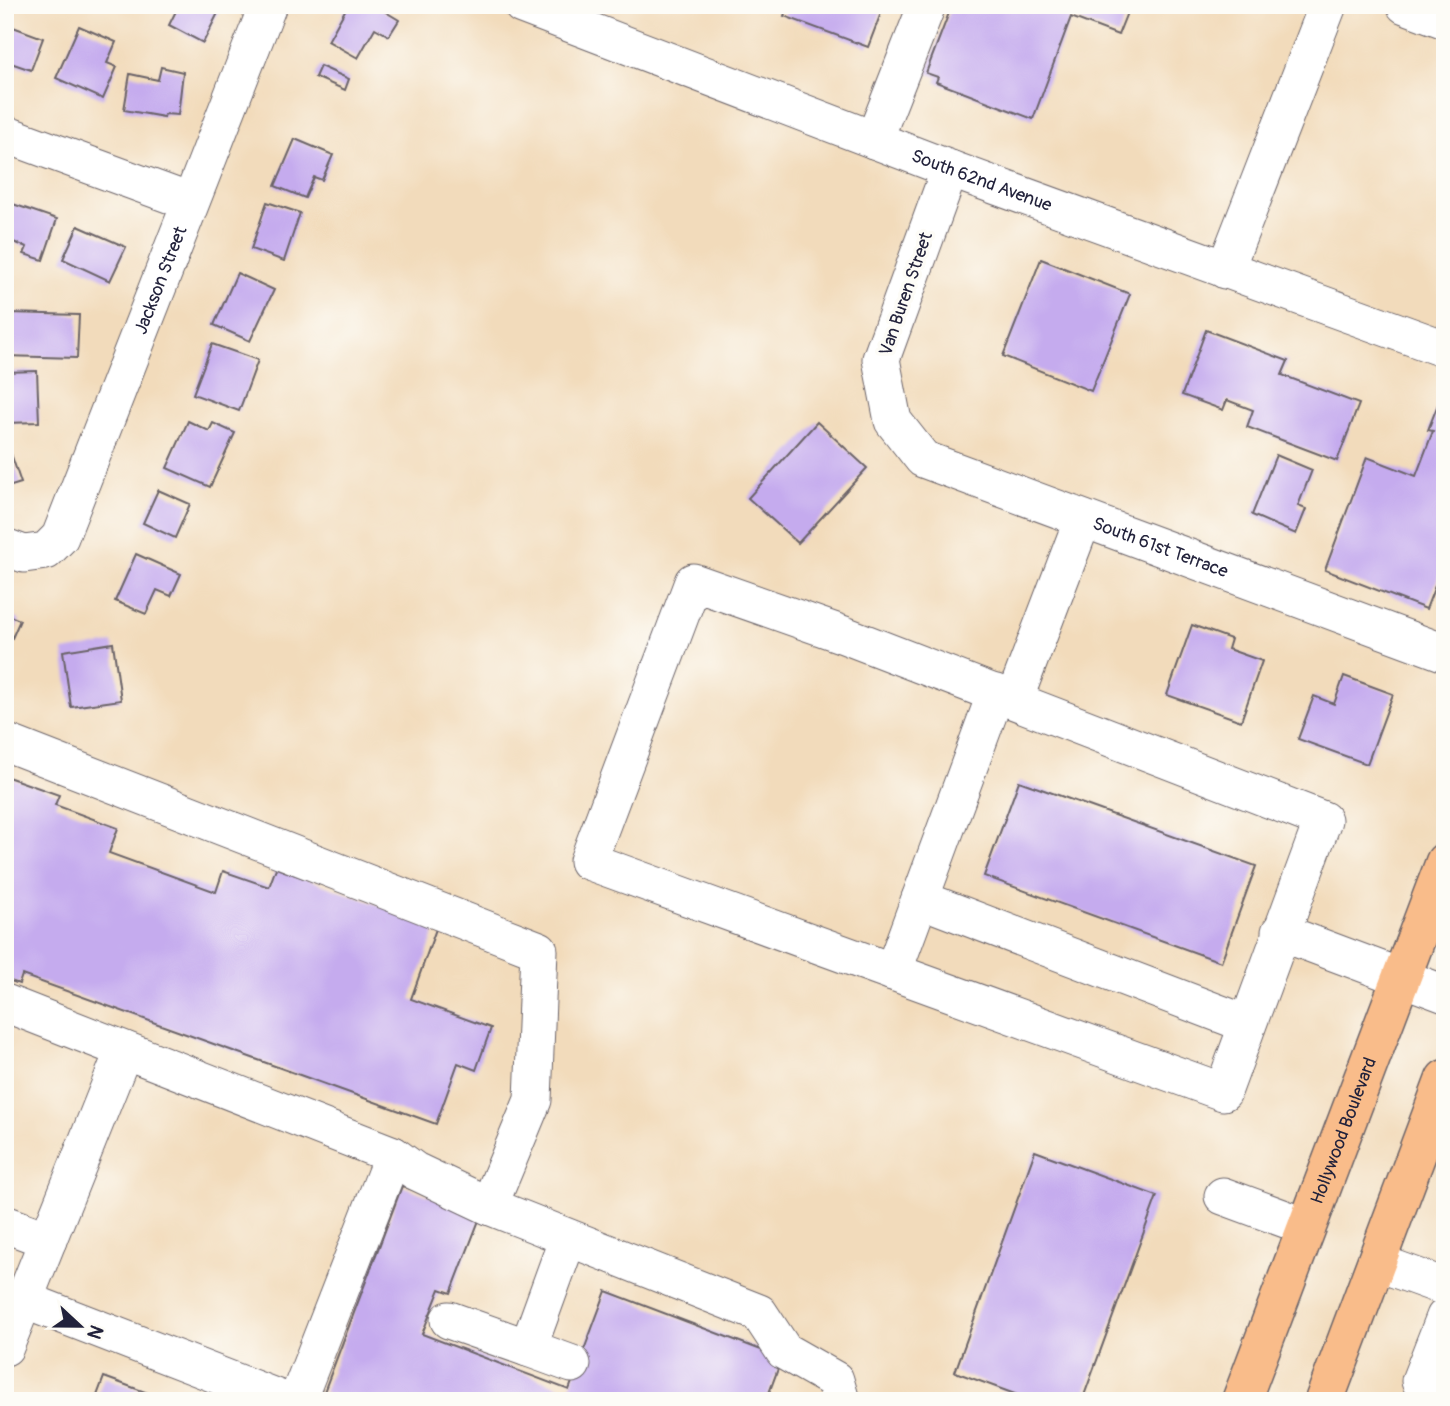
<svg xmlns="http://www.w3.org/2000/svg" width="1450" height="1406" font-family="Pangolin,sans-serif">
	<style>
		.building { fill: #c5abee }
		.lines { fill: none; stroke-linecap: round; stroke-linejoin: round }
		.minor-casing { stroke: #6b6368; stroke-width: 39 }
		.highway-casing { stroke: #6b6368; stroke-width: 41 }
		.minor { stroke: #fff; stroke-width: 37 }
		.highway { stroke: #f9bc8a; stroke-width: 38 }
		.labels { text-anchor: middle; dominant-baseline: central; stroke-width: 7; stroke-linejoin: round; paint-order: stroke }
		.street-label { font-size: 18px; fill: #22223b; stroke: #fdfcf7 }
	</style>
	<rect width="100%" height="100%" fill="#fdfcf7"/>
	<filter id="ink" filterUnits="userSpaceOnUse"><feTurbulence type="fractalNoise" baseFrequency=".0143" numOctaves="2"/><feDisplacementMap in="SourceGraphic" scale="14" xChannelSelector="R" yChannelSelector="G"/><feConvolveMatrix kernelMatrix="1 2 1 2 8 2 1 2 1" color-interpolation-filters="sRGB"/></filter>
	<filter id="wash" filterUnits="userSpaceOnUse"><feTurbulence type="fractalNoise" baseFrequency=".00686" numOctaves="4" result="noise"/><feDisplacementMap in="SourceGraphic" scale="28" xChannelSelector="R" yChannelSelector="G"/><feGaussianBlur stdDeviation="1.57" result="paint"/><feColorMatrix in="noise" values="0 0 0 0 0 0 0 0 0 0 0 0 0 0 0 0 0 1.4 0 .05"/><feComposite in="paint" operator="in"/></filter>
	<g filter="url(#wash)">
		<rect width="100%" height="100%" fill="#f2dbbb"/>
		<g id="blocks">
			<g class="building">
				<path d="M 179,5 L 222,5 L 203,43 L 169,25 Z"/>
				<path d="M 348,5 L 374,5 L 399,20 L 389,36 L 375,28 L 358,58 L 328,41 Z"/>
				<path d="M 788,5 L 884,5 L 868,47 L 784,16 Z"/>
				<path d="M 952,5 L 1130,5 L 1118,35 L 1071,17 L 1033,119 L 936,82 L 938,77 L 926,73 Z"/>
				<path d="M 5,24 L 43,38 L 31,70 L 5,61 Z"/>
				<path d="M 79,26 L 116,42 L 107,63 L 117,67 L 103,99 L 56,78 Z"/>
				<path d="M 320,66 L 349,79 L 345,90 L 315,77 Z"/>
				<path d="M 161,67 L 183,72 L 178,115 L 165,114 L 164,117 L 124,110 L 130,74 L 158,80 Z"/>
				<path d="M 295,139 L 333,155 L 322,180 L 314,177 L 305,198 L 275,186 Z"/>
				<path d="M 7,202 L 57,219 L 43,260 L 24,254 L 27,247 L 5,239 Z"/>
				<path d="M 267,202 L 300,213 L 284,261 L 251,249 Z"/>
				<path d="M 78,226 L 126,247 L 110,281 L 63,259 Z"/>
				<path d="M 1041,259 L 1130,294 L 1091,391 L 1003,356 Z"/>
				<path d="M 237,273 L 274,290 L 250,341 L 214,325 Z"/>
				<path d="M 10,313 L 79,315 L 77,358 L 5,356 L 5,328 L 10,328 Z"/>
				<path d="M 1206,330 L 1288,361 L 1282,375 L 1359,404 L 1337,461 L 1247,427 L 1253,410 L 1227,400 L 1223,410 L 1182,395 Z"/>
				<path d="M 212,344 L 258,360 L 239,411 L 193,394 Z"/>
				<path d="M 37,371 L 39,422 L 5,423 L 5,372 Z"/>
				<path d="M 1442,394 L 1445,396 L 1445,560 L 1426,609 L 1325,570 L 1367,457 L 1416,476 L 1433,431 L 1428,430 Z"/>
				<path d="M 188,421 L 209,431 L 213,423 L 235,433 L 210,487 L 167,468 Z"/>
				<path d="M 817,422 L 867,468 L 798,543 L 748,498 Z"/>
				<path d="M 5,436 L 21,483 L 5,488 Z"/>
				<path d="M 1276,455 L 1312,470 L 1298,506 L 1306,509 L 1296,534 L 1252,515 Z"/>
				<path d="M 158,490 L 190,504 L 175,538 L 143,523 Z"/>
				<path d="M 136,554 L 181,574 L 171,596 L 157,590 L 146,614 L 115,601 Z"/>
				<path d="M 5,614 L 20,620 L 5,654 Z"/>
				<path d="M 1192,625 L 1231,639 L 1228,649 L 1262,661 L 1241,721 L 1167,695 Z"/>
				<path d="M 113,643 L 121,700 L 71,707 L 63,651 Z"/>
				<path d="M 1344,676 L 1393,694 L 1367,764 L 1298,739 L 1314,696 L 1334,704 Z"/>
				<path d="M 5,776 L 59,795 L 55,805 L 118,828 L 109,853 L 216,892 L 223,871 L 269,887 L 276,868 L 437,926 L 411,999 L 491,1028 L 476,1070 L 458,1063 L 436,1124 L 22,975 L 19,984 L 5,979 Z"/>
				<path d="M 1019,781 L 1256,866 L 1221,962 L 984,876 Z"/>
				<path d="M 1035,1151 L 1157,1196 L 1082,1401 L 1034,1401 L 955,1372 Z"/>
				<path d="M 402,1186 L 481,1215 L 451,1293 L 440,1289 L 422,1334 L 569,1390 L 606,1291 L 782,1358 L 766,1401 L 348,1401 L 324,1392 Z"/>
				<path d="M 104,1377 L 167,1400 L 167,1401 L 95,1401 Z"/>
			</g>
		</g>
	</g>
	<g filter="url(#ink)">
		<use href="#blocks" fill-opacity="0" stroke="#6b6368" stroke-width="2"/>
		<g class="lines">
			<defs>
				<g id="minor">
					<path id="s1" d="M 522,5 L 950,169 L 1445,349"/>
					<path d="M 1405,5 L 1445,20"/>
					<path d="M 5,134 L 190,202"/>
					<path d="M 874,140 L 927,5"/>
					<path id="s2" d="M 950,169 L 881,359 L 893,421 L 923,459 L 1445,653"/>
					<path d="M 1225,270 L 1328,5"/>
					<path id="s3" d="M 5,547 L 24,554 L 46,551 L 60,537 L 268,5"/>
					<path d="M 693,582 L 844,635 L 1323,820 L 1223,1092 L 588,861 Z"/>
					<path d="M 1014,700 L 1083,519"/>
					<path d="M 5,742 L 539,950 L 533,1100 L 489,1206"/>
					<path d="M 920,899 L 1247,1024"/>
					<path d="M 1280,932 L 1445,994"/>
					<path d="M 893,972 L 996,693"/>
					<path d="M 5,1003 L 393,1155 L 297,1401"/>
					<path d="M 393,1155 L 415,1171 L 489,1206 L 759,1313 L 784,1351 L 835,1380 L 841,1401"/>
					<path d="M 1223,1196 L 1307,1227"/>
					<path d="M 5,1224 L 48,1240"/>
					<path d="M 1376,1262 L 1445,1287"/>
					<path d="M 24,1300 L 285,1401"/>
					<path d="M 1445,1317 L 1420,1381 L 1445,1389"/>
					<path d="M 449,1320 L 528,1348 L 568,1238"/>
					<path d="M 5,1347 L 124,1050"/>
					<path d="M 528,1348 L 572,1364"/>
				</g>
				<g id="highway">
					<path id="s4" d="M 1241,1401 L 1445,862"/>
					<path d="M 1324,1401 L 1445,1079"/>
				</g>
			</defs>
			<use href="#minor" class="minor-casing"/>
			<use href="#highway" class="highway-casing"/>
			<use href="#minor" class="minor"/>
			<use href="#highway" class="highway"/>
		</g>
	</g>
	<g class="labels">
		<g class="street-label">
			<text stroke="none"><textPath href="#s1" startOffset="492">South 62nd Avenue</textPath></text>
			<text stroke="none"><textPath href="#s3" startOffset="338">Jackson Street</textPath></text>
			<text transform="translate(906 294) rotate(-71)">Van Buren Street</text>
			<text stroke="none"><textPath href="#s2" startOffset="567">South 61st Terrace</textPath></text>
			<text stroke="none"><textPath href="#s4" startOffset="289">Hollywood Boulevard</textPath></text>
		</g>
	</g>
	<rect width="1450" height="1406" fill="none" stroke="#fdfcf7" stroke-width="28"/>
	<g transform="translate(80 1326) rotate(112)" stroke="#fdfcf7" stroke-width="5" paint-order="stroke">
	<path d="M0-5L12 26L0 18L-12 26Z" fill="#22223b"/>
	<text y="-10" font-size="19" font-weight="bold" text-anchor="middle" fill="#22223b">N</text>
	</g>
</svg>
